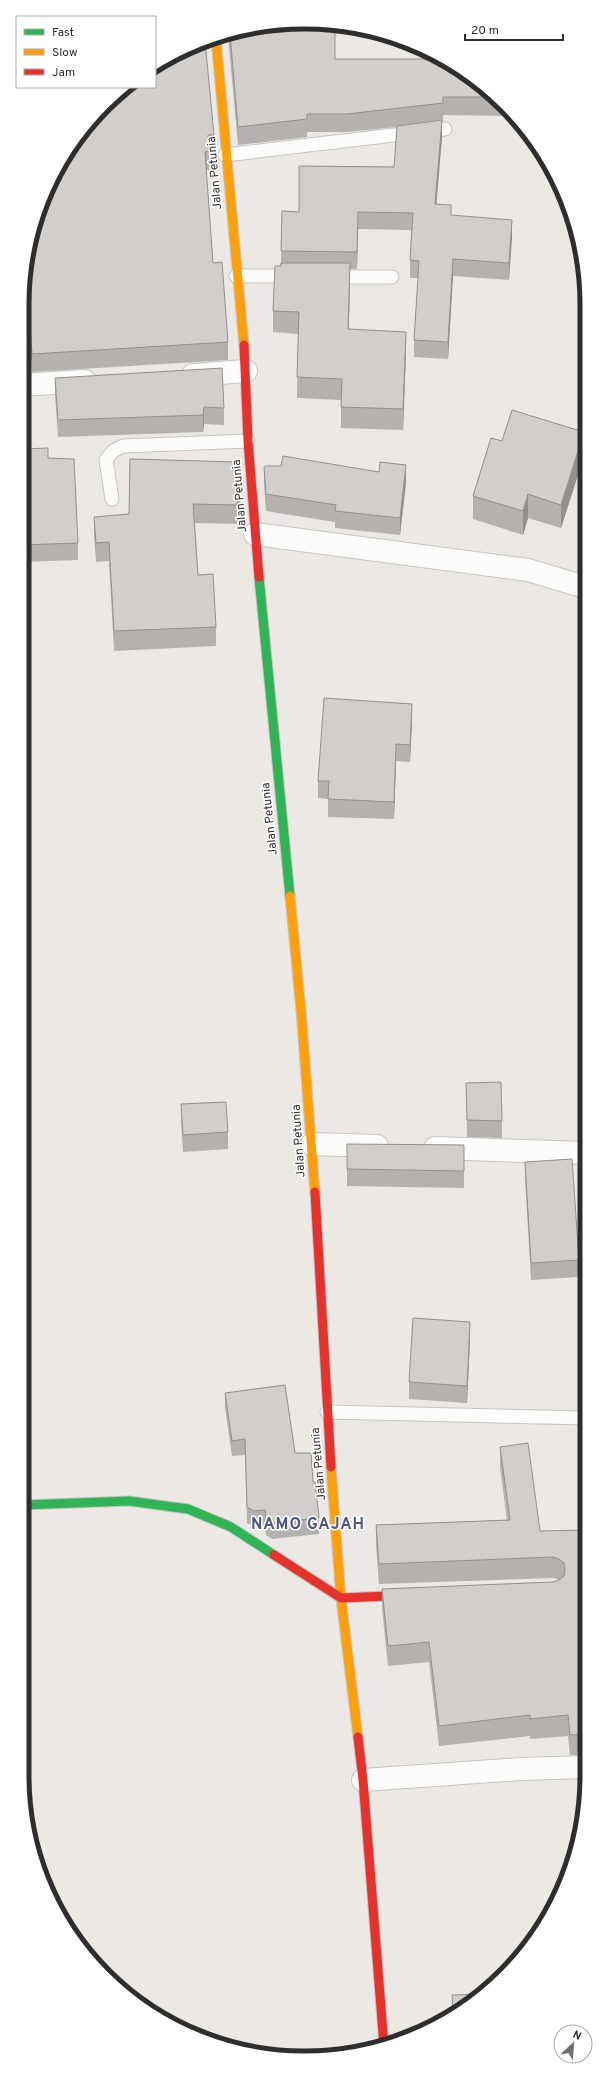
<svg xmlns="http://www.w3.org/2000/svg" width="609" height="2080" font-family="Overpass,sans-serif">
	<style>
		.lines { fill: none; stroke-linecap: round; stroke-linejoin: round }
		.lane-casing { stroke: #c5c4c5; stroke-width: 15 }
		.street-casing { stroke: #c5c4c5; stroke-width: 24 }
		.fast-casing { stroke: #c5c4c5; stroke-width: 11 }
		.slow-casing { stroke: #c5c4c5; stroke-width: 11 }
		.jam-casing { stroke: #c5c4c5; stroke-width: 11 }
		.lane { stroke: #fcfcfb; stroke-width: 13 }
		.street { stroke: #fcfcfb; stroke-width: 22 }
		.fast { stroke: #30b455; stroke-width: 9 }
		.slow { stroke: #ff9f0a; stroke-width: 9 }
		.jam { stroke: #e5322d; stroke-width: 9 }
		.wall { fill: #b4b1af }
		.shaded-wall { fill: #92908e }
		.building { fill: #d1cecb; stroke: #92908e }
		.labels { text-anchor: middle; dominant-baseline: central; stroke-width: 3; stroke-linejoin: round; paint-order: stroke }
		.street-label { font-size: 12px; fill: #2e2e2e; stroke: #fff }
		.district-label { font-size: 16px; font-weight: bold; letter-spacing: 1px; fill: #4d5680; stroke: #fff }
		.rim { fill: none; stroke: #2e2e2e; stroke-width: 5 }
	</style>
	<rect width="100%" height="100%" fill="#ece8e4"/>
	<g class="lines">
		<defs>
			<g id="lane">
				<path d="M 225,155 L 445,129"/>
				<path d="M 236,276 L 292,276"/>
				<path d="M 333,277 L 392,277"/>
				<path d="M 112,499 L 106,460 L 113,451 L 123,446 L 248,441"/>
				<path d="M 327,1412 L 586,1418"/>
			</g>
			<g id="street">
				<path d="M 193,375 L 246,371"/>
				<path d="M 22,385 L 85,381"/>
				<path d="M 255,534 L 528,570 L 585,587"/>
				<path d="M 312,1144 L 377,1146"/>
				<path d="M 435,1148 L 586,1153"/>
				<path d="M 363,1780 L 521,1769 L 587,1767"/>
			</g>
			<g id="fast">
				<path d="M 259,577 L 290,896"/>
				<path d="M 22,1505 L 129,1501 L 188,1509 L 231,1527 L 274,1555"/>
			</g>
			<g id="slow">
				<path d="M 216,38 L 244,345"/>
				<path d="M 290,896 L 301,1010 L 315,1192"/>
				<path d="M 331,1467 L 341,1598 L 358,1737"/>
			</g>
			<g id="jam">
				<path d="M 244,345 L 248,441 L 259,577"/>
				<path d="M 315,1192 L 331,1467"/>
				<path d="M 274,1555 L 341,1598 L 412,1595"/>
				<path d="M 358,1737 L 363,1780 L 384,2046"/>
			</g>
		</defs>
		<use href="#lane" class="lane-casing"/>
		<use href="#street" class="street-casing"/>
		<use href="#fast" class="fast-casing"/>
		<use href="#slow" class="slow-casing"/>
		<use href="#jam" class="jam-casing"/>
		<use href="#lane" class="lane"/>
		<use href="#street" class="street"/>
		<use href="#fast" class="fast"/>
		<use href="#slow" class="slow"/>
		<use href="#jam" class="jam"/>
	</g>
	<g class="wall">
		<path d="M 304,22 L 339,25 L 335,25 L 335,59 L 441,59 L 504,105 L 509,111 L 509,116 L 443,115 L 443,121 L 442,121 L 442,137 L 436,204 L 451,215 L 512,237 L 509,280 L 453,276 L 448,359 L 414,357 L 414,340 L 418,278 L 410,278 L 410,260 L 411,230 L 358,229 L 357,269 L 350,269 L 349,329 L 406,353 L 403,430 L 341,428 L 341,400 L 297,398 L 298,334 L 273,332 L 273,311 L 281,263 L 282,211 L 299,212 L 394,167 L 397,127 L 347,132 L 307,132 L 307,137 L 238,145 L 228,36 L 227,34 L 249,27 Z"/>
		<path d="M 214,135 L 214,153 L 209,153 L 209,170 L 206,170 L 213,263 L 228,342 L 228,360 L 32,372 L 28,317 L 22,317 L 22,304 L 27,250 L 69,148 Z"/>
		<path d="M 55,378 L 224,408 L 224,425 L 204,424 L 203,432 L 58,437 L 55,395 Z"/>
		<path d="M 502,441 L 584,456 L 561,528 L 528,518 L 523,535 L 473,519 L 473,496 Z"/>
		<path d="M 22,449 L 48,458 L 78,543 L 78,560 L 22,562 Z"/>
		<path d="M 130,459 L 240,488 L 240,507 L 238,507 L 237,524 L 195,523 L 198,575 L 216,627 L 216,646 L 114,651 L 109,561 L 96,562 L 94,536 L 94,517 L 129,514 Z"/>
		<path d="M 264,467 L 406,482 L 400,535 L 335,528 L 335,522 L 266,511 L 264,484 Z"/>
		<path d="M 412,721 L 410,762 L 396,761 L 394,819 L 328,817 L 328,799 L 318,798 L 318,781 Z"/>
		<path d="M 466,1083 L 502,1121 L 502,1138 L 467,1137 Z"/>
		<path d="M 181,1104 L 228,1132 L 228,1149 L 183,1152 L 181,1121 Z"/>
		<path d="M 347,1144 L 464,1145 L 464,1188 L 347,1186 Z"/>
		<path d="M 525,1162 L 579,1260 L 579,1277 L 531,1280 L 525,1179 Z"/>
		<path d="M 470,1339 L 467,1403 L 409,1399 L 409,1382 Z"/>
		<path d="M 225,1393 L 295,1453 L 313,1482 L 319,1518 L 319,1534 L 272,1539 L 266,1535 L 265,1526 L 254,1527 L 247,1523 L 245,1455 L 232,1456 L 225,1408 Z"/>
		<path d="M 500,1447 L 540,1531 L 587,1530 L 587,1755 L 570,1755 L 568,1736 L 530,1739 L 530,1736 L 439,1746 L 429,1662 L 388,1666 L 382,1609 L 382,1589 L 553,1582 L 560,1580 L 553,1578 L 379,1584 L 376,1546 L 376,1525 L 507,1520 L 500,1467 Z"/>
	</g>
	<g class="shaded-wall">
		<path d="M 442,120 L 442,137 L 435,221 L 435,204 Z"/>
		<path d="M 358,212 L 358,229 L 357,269 L 357,252 Z"/>
		<path d="M 512,220 L 512,237 L 509,280 L 509,263 Z"/>
		<path d="M 453,259 L 453,276 L 448,359 L 448,342 Z"/>
		<path d="M 350,263 L 350,285 L 348,351 L 348,329 Z"/>
		<path d="M 406,332 L 406,353 L 403,430 L 403,409 Z"/>
		<path d="M 204,407 L 204,424 L 203,432 L 203,415 Z"/>
		<path d="M 584,432 L 584,456 L 561,528 L 561,505 Z"/>
		<path d="M 406,465 L 406,482 L 400,535 L 400,518 Z"/>
		<path d="M 238,488 L 238,507 L 237,524 L 237,505 Z"/>
		<path d="M 528,494 L 528,518 L 523,535 L 523,511 Z"/>
		<path d="M 412,704 L 412,721 L 410,762 L 410,745 Z"/>
		<path d="M 396,744 L 396,761 L 394,819 L 394,802 Z"/>
		<path d="M 470,1322 L 470,1339 L 467,1403 L 467,1386 Z"/>
	</g>
	<g class="building">
		<path d="M 304,22 L 335,25 L 335,59 L 441,59 L 494,97 L 443,97 L 443,103 L 347,114 L 307,114 L 307,119 L 238,127 L 230,33 L 249,27 Z"/>
		<path d="M 205,41 L 214,135 L 208,135 L 209,151 L 205,152 L 213,263 L 222,262 L 228,342 L 32,354 L 28,298 L 23,299 L 27,250 L 43,197 L 69,148 L 105,105 L 126,87 L 155,87 L 155,66 L 196,44 Z"/>
		<path d="M 442,120 L 435,204 L 451,205 L 451,215 L 512,220 L 509,263 L 453,259 L 448,342 L 414,340 L 419,261 L 410,260 L 413,213 L 358,212 L 357,252 L 281,251 L 282,211 L 299,212 L 299,166 L 394,167 L 397,126 Z"/>
		<path d="M 281,263 L 350,263 L 348,329 L 406,332 L 403,409 L 341,407 L 342,379 L 297,377 L 299,312 L 273,311 L 275,266 L 281,266 Z"/>
		<path d="M 222,368 L 224,408 L 204,407 L 203,415 L 58,420 L 55,378 Z"/>
		<path d="M 512,410 L 584,432 L 561,505 L 528,494 L 523,511 L 473,496 L 491,438 L 502,441 Z"/>
		<path d="M 48,448 L 48,458 L 74,459 L 78,543 L 22,545 L 22,449 Z"/>
		<path d="M 283,456 L 379,472 L 380,462 L 406,465 L 400,518 L 335,511 L 336,505 L 266,494 L 264,467 L 266,466 L 281,466 Z"/>
		<path d="M 130,459 L 237,462 L 240,488 L 238,488 L 237,505 L 193,504 L 198,575 L 213,574 L 216,627 L 114,631 L 109,542 L 96,543 L 94,517 L 129,514 Z"/>
		<path d="M 324,698 L 412,704 L 410,745 L 396,744 L 394,802 L 328,799 L 329,781 L 318,781 Z"/>
		<path d="M 501,1082 L 502,1121 L 467,1120 L 466,1083 Z"/>
		<path d="M 226,1102 L 228,1132 L 183,1135 L 181,1104 Z"/>
		<path d="M 347,1144 L 464,1145 L 464,1171 L 347,1169 Z"/>
		<path d="M 572,1159 L 579,1260 L 531,1263 L 525,1162 Z"/>
		<path d="M 413,1318 L 470,1322 L 467,1386 L 409,1382 Z"/>
		<path d="M 285,1385 L 295,1453 L 311,1453 L 313,1482 L 315,1482 L 319,1518 L 272,1523 L 266,1519 L 265,1510 L 254,1511 L 247,1507 L 245,1439 L 232,1441 L 225,1393 Z"/>
		<path d="M 528,1443 L 540,1531 L 587,1530 L 587,1734 L 570,1735 L 568,1715 L 530,1719 L 530,1715 L 439,1726 L 429,1642 L 388,1646 L 382,1589 L 553,1582 L 559,1580 L 564,1576 L 565,1570 L 564,1563 L 559,1559 L 553,1557 L 379,1564 L 376,1525 L 510,1520 L 500,1447 Z"/>
		<path d="M 482,1994 L 477,1999 L 453,2012 L 452,1995 Z"/>
	</g>
	<g class="labels">
		<g class="street-label">
			<text transform="translate(215 173) rotate(-95)">Jalan Petunia</text>
			<text transform="translate(240 496) rotate(-95)">Jalan Petunia</text>
			<text transform="translate(270 819) rotate(-96)">Jalan Petunia</text>
			<text transform="translate(299 1141) rotate(-94)">Jalan Petunia</text>
			<text transform="translate(319 1464) rotate(-95)">Jalan Petunia</text>
		</g>
		<g class="district-label">
			<text x="308" y="1525">NAMO GAJAH</text>
		</g>
	</g>
	<path d="M0 0H609V2080H0ZM304 29H305A275 275 0 0 1 580 304V1776A275 275 0 0 1 305 2051H304A275 275 0 0 1 29 1776V304A275 275 0 0 1 304 29Z" fill="#fff" fill-rule="evenodd"/>
	<path class="rim" d="M304 29H305A275 275 0 0 1 580 304V1776A275 275 0 0 1 305 2051H304A275 275 0 0 1 29 1776V304A275 275 0 0 1 304 29Z"/>
	<rect x="16" y="16" width="140" height="72" fill="#ffffff" stroke="#ababab"/>
	<rect x="24" y="29" width="20" height="6" fill="#30b455" stroke="#ababab"/>
	<text x="52" y="36" font-size="12" fill="#2e2e2e">Fast</text>
	<rect x="24" y="49" width="20" height="6" fill="#ff9f0a" stroke="#ababab"/>
	<text x="52" y="56" font-size="12" fill="#2e2e2e">Slow</text>
	<rect x="24" y="69" width="20" height="6" fill="#e5322d" stroke="#ababab"/>
	<text x="52" y="76" font-size="12" fill="#2e2e2e">Jam</text>
	<g transform="translate(573 2044) rotate(26)"><circle r="19" fill="#ffffff" stroke="#ababab"/>
	<path d="M0-3L7 15L0 10L-7 15Z" fill="#706f6e"/>
	<text y="-6" font-size="11" font-weight="bold" text-anchor="middle" fill="#2e2e2e">N</text>
	</g>
	<path d="M465 34v6h98v-6" fill="none" stroke="#2e2e2e" stroke-width="2"/>
	<text x="471" y="34" font-size="12" fill="#2e2e2e" stroke="#ffffff" stroke-width="3" paint-order="stroke">20 m</text>
</svg>
